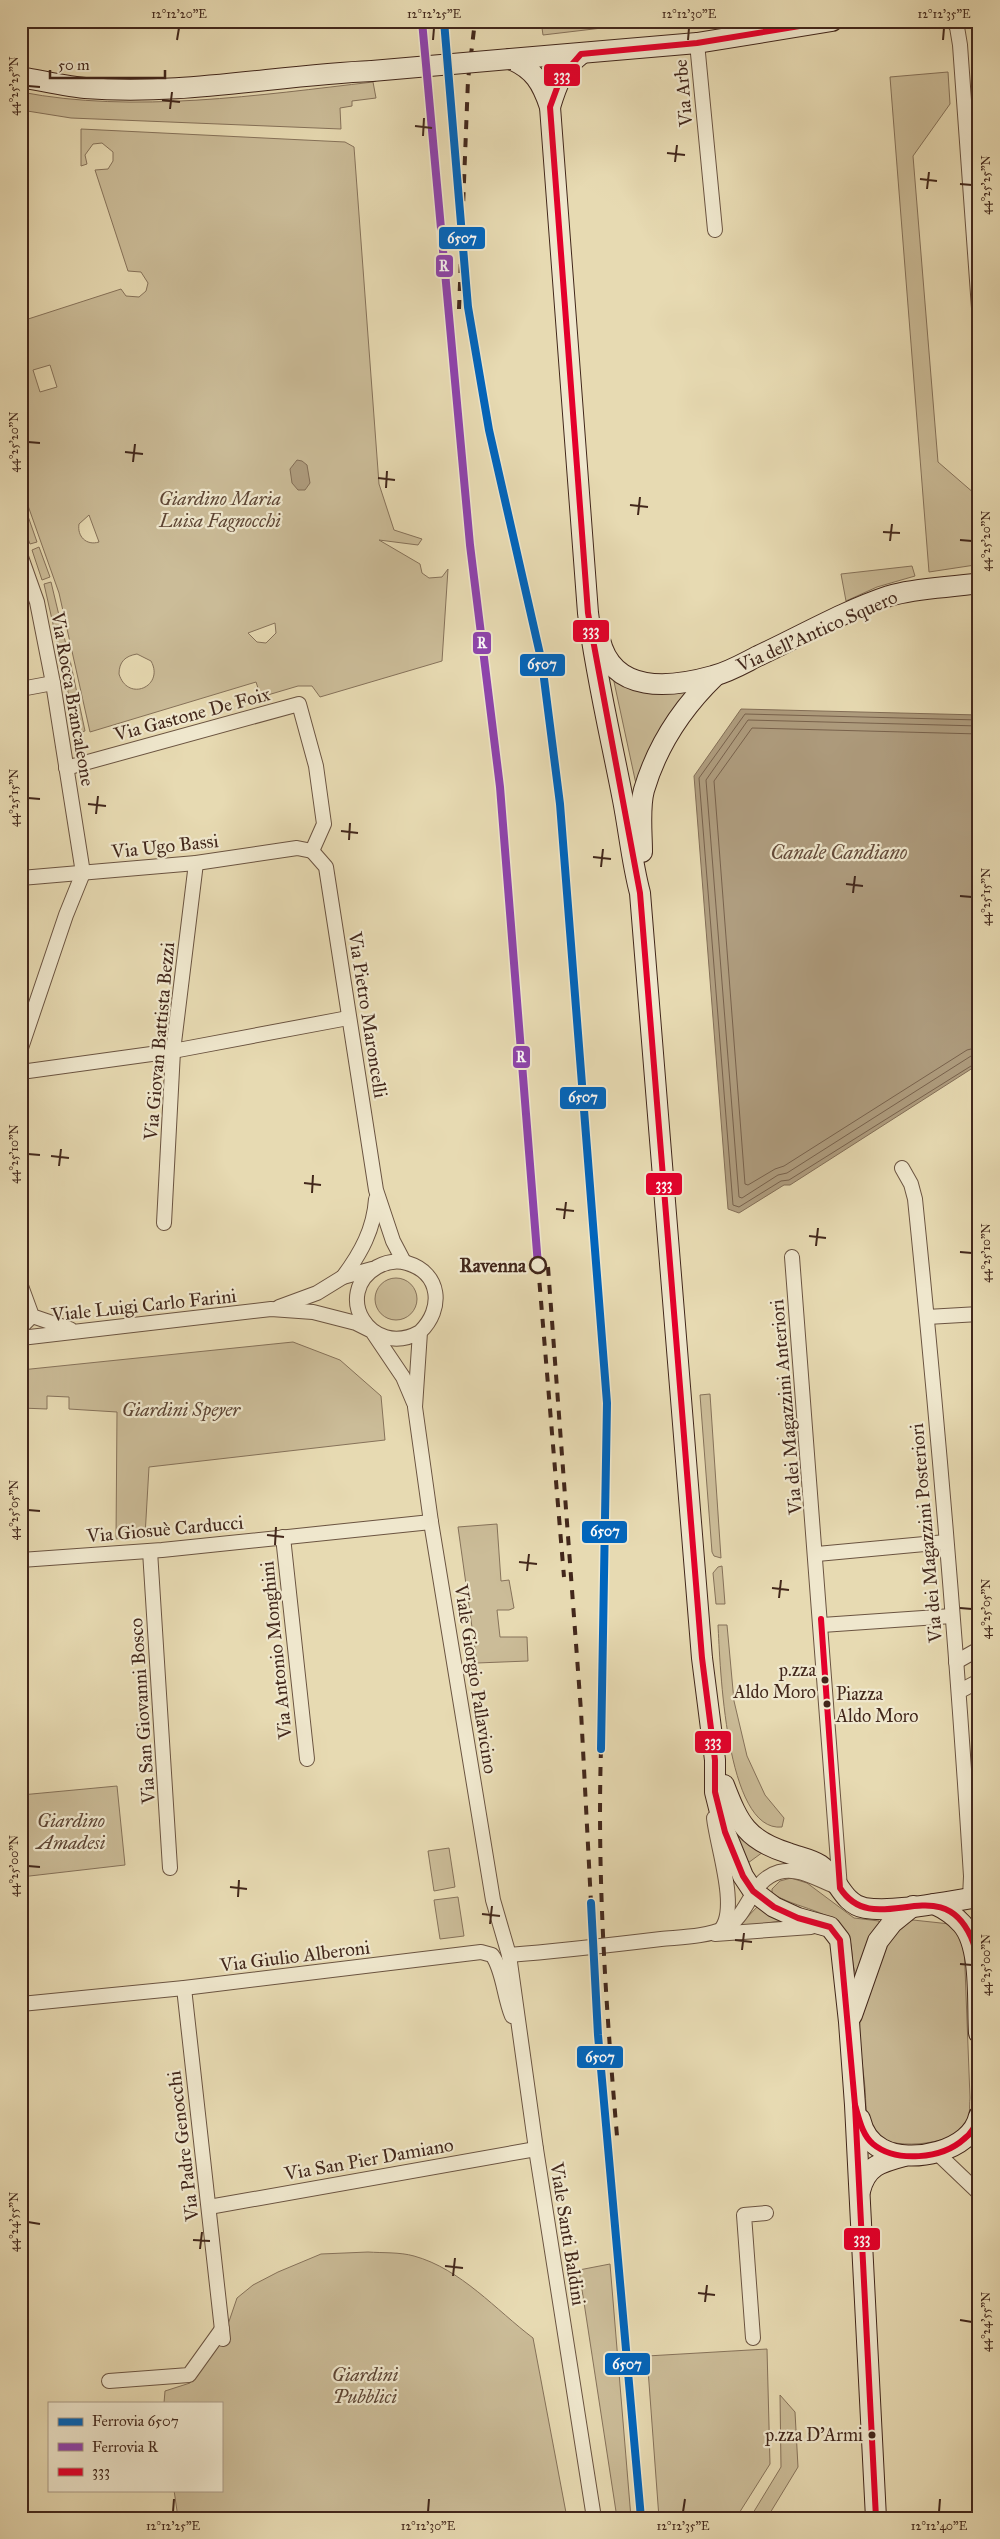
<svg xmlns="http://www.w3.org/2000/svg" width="1000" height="2539" font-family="'IM FELL Great Primer',serif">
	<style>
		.green { fill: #cbbc98; stroke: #86725a; fill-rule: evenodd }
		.water { fill: #af9d7f; stroke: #836e57 }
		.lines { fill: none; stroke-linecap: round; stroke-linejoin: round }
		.shore { stroke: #78624d; stroke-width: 1 }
		.street-casing { stroke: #6b5441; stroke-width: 16 }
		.secondary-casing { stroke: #42271b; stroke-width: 22 }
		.street { stroke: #efe7cd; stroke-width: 14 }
		.secondary { stroke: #efe7cd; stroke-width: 20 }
		.rail { stroke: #42271b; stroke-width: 4; stroke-dasharray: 9 9; stroke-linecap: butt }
		.secondary-bridge-casing { stroke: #42271b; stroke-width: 22; stroke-linecap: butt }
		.secondary-bridge { stroke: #efe7cd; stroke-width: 20 }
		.bus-1-casing { stroke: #efe7cd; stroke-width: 10 }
		.bus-1 { stroke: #e4002b; stroke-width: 6 }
		.rail-1-casing { stroke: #efe7cd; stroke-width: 11 }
		.rail-2-casing { stroke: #efe7cd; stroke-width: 11 }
		.rail-1 { stroke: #0065bd; stroke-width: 8 }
		.rail-2 { stroke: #8e44ad; stroke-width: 8 }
		.ticks { fill: none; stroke: #42271b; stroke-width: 2 }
		.stop-dot { fill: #efe7cd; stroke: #42271b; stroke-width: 2.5 }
		.bus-dot { fill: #42271b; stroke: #efe7cd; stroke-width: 2 }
		.labels { text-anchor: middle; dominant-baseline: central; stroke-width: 4.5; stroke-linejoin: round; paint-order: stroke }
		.bus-label { font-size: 18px; fill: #42271b; stroke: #efe7cd; text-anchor: end }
		.street-label { font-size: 19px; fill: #42271b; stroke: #efe7cd }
		.park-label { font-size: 19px; font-style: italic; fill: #5d4534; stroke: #efe7cd }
		.stop-label { font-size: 19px; font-weight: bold; fill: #42271b; stroke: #efe7cd; text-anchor: end }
		.water-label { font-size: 20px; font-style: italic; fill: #634a39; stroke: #efe7cd }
		.line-badge { stroke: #efe7cd; stroke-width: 2 }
		.badge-label { font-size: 14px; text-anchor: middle; font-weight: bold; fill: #fff }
		.neatline { fill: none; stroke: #42271b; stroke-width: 2 }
		.ticks-label { font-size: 12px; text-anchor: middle; fill: #42271b }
	</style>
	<rect width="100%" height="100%" fill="#e7dab2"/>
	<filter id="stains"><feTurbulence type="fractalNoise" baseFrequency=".004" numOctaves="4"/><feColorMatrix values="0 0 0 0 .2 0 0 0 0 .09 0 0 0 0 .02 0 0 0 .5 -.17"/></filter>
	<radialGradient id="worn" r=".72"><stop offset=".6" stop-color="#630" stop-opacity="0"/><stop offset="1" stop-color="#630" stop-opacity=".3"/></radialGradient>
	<g class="green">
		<path d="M 541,21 L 661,21 L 543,35 Z"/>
		<path d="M 948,72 L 950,104 L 913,156 L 938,462 L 975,494 L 979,562 L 975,565 L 929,572 L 890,77 Z"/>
		<path d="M 373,82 L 376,98 L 352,101 L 352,106 L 340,108 L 341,129 L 71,118 L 21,110 L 21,92 C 134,114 260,95 373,82 Z"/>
		<path d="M 81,129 L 345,142 L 354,147 L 379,484 L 394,530 L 422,539 L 418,545 L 379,540 L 420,564 L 422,573 L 429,578 L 442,577 L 448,569 L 442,661 L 320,697 L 312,686 L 298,686 L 261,697 L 256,682 L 90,732 L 59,593 L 21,486 L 21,336 L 24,327 L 22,321 L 121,289 L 126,296 L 139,297 L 146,291 L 148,283 L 141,272 L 128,271 L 95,170 L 108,169 L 113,161 L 113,152 L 102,143 L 93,144 L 85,155 L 87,164 L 81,166 ZM 50,365 L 57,387 L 40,392 L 33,370 ZM 89,515 L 99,542 C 86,546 77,536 79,524 ZM 275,623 L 276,633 L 266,643 L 257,642 L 248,633 ZM 137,654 L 151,661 C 165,686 128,703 119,674 C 119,662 125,656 137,654 Z"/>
		<path d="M 21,496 L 37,542 L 30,544 L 21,520 Z"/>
		<path d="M 39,547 L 50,577 L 42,580 L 32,550 Z"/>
		<path d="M 912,566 L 915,576 L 877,587 L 846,601 L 841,574 Z"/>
		<path d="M 51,582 L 68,653 L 60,655 L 44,584 Z"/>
		<path d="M 70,660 L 85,731 L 76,733 L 62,661 Z"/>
		<path d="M 613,677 L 693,685 L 662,725 L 636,784 Z"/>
		<circle cx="396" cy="1299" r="21"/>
		<path d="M 293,1342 L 340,1360 L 381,1396 L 385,1440 L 149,1467 L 145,1536 L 116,1539 L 117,1412 L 69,1409 L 69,1397 L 47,1396 L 47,1409 L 21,1408 L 21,1370 Z"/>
		<path d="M 710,1394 L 721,1558 L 714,1556 L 712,1552 L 700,1395 Z"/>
		<path d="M 497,1524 L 501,1581 L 509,1580 L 514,1608 L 509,1610 L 497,1610 L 500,1637 L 527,1637 L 528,1661 L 477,1663 L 458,1527 Z"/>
		<path d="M 722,1566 L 725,1604 L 716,1604 L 713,1573 L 718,1567 Z"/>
		<path d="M 718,1625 L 727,1625 L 734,1701 L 747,1756 L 765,1795 L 784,1818 L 782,1827 C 725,1833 720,1662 718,1625 Z"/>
		<path d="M 979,1699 L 979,1781 L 974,1708 L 975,1701 Z"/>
		<path d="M 117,1786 L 125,1865 L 21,1877 L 21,1795 Z"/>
		<path d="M 730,1817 L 763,1852 L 748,1863 L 739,1846 Z"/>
		<path d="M 449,1848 L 455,1887 L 434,1891 L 428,1851 Z"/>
		<path d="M 791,1878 L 807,1883 L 854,1918 L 879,1921 L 880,1926 L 857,1976 C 850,1965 854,1947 848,1935 C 836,1910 795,1909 772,1893 L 772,1889 L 780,1881 Z"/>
		<path d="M 458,1897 L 464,1936 L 440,1939 L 434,1900 Z"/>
		<path d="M 757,1907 L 780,1921 L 737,1928 Z"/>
		<path d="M 913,1920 L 950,1924 L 964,1942 L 970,2098 C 969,2106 971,2120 965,2127 C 950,2145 888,2152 873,2132 C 865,2121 866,2100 865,2088 C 863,2066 858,2041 860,2019 C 862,1998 882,1943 896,1928 C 900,1924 908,1922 913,1920 Z"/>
		<path d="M 368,2252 C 382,2253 400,2252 414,2256 C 461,2269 496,2310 533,2338 L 567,2518 L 178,2518 L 174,2490 L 221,2490 L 221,2403 L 164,2403 L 165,2391 L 190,2383 L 223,2339 L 237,2298 L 253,2285 L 278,2272 L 321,2254 Z"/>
		<path d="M 610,2264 L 631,2518 L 617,2518 L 579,2270 Z"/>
		<path d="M 767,2349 L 770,2464 L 736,2518 L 659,2518 L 647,2356 Z"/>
		<path d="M 780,2395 L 795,2412 L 798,2467 L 767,2518 L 750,2518 L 781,2467 Z"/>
	</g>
	<g class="water">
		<path d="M 297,460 L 302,461 L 307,465 L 310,483 L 305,490 L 298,490 L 292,483 L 290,469 Z"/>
		<path d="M 741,709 L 979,715 L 979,1064 L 790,1185 L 784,1185 L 739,1213 L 728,1209 L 694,776 Z"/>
	</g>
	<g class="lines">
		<g class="shore">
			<path d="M 979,720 L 745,714 L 699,778 L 733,1205 L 739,1207 L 781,1181 L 789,1180 L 979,1061"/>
			<path d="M 979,726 L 748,720 L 706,780 L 739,1197 L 742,1198 L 778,1175 L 787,1173 L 971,1056 L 979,1054"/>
			<path d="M 979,734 L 752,728 L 714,781 L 745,1184 L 748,1185 L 775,1169 L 784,1166 L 967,1050 L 979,1047"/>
		</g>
		<defs>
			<g id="street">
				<path d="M 953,21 L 957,27 L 960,45 L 979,308"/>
				<path d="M 697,43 L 715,230"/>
				<path d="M 21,557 L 37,602 L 53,683 L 83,873 L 66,915 L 21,1048"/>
				<path d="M 21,689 L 53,683"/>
				<path d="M 66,768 L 299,704 L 316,766 L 324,824 L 312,851"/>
				<path d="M 312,851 L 326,867 L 376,1190 L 393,1241 L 404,1262"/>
				<path d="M 21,878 L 196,863 L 297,848 L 312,851"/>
				<path d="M 21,1072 L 173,1051 L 348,1018"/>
				<path d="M 902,1168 L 911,1184 L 915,1199 C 938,1424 957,1650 971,1876 L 970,1898"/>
				<path d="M 164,1223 L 173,1051 L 196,863"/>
				<path d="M 343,1277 C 361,1253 374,1229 376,1199"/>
				<path d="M 21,1286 L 32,1316 L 70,1329"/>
				<path d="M 279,1307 L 317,1293 L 343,1277 L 372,1269"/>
				<path d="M 927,1317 L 979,1314"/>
				<path d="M 21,1327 L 32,1316"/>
				<path d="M 420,1332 C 370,1360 332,1293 377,1267 C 386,1262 397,1260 407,1263 C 441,1273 444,1309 420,1332 L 415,1407 L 431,1522 L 493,1900 L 509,1955 L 536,2149 L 594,2518"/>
				<path d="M 21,1338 L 271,1309 L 313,1312 L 356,1323 L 372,1331 L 403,1377 L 414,1403"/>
				<path d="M 283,1537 L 307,1759"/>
				<path d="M 150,1551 L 170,1868"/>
				<path d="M 817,1554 L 946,1542"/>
				<path d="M 21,1560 L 162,1550 L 431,1522"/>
				<path d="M 822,1625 L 952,1616"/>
				<path d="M 956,1662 L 979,1649"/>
				<path d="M 960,1691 L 979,1681"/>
				<path d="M 714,1818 C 717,1846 738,1906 722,1928"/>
				<path d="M 715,1934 L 811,1927"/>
				<path d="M 509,1955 C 560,1951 611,1945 661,1939 C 681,1937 706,1937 725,1928 C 749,1916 750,1880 779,1872 C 800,1866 821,1882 840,1888 L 792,1257"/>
				<path d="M 184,1988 L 223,2339"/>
				<path d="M 21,2004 L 184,1988 L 481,1952 L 492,1955 C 503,1969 504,1997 512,2016"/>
				<path d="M 936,2152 L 979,2193"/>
				<path d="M 209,2207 L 536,2149"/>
				<path d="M 753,2338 L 744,2215 L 766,2213"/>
				<path d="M 109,2381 L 189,2375 L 222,2329"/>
			</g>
			<g id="secondary">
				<path d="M 510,59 C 534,69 542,83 550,107 L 588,613 C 596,676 611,738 623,800 C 629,831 632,863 640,893 L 702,1658 L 715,1760 L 715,1792 L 725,1832 L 743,1876 L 753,1891 L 774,1907 L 798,1918 L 830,1927 L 840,1940 L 849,2022 L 855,2105 L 876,2518"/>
				<path d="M 510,59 L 697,43 L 832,21"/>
				<path d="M 21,77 C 42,81 64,86 85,88 C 181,96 277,75 372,71"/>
				<path d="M 550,107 C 557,84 563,68 581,54"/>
				<path d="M 600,640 C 613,694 670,688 713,676 C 729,672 744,663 758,656 C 801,636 844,611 889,596 C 919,587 949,588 979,583"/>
				<path d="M 642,852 C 642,833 639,808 644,790 C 657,746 683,707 715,676"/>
				<path d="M 724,1785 C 739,1824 747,1840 788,1853 C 798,1857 811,1859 820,1865 C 838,1877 842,1904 865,1908 C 895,1913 948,1901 979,1897"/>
				<path d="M 934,1904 C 945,1909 954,1915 962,1924 C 982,1947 977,2003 979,2033"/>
				<path d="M 852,2015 L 878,1941 L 892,1923 L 913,1906"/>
				<path d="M 860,2119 C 863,2132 870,2143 882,2149 C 910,2165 972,2151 979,2116"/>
				<path d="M 860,2191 C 866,2166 881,2162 904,2156"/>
			</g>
		</defs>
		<use href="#street" class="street-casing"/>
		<use href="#secondary" class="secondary-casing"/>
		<use href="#street" class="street"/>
		<use href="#secondary" class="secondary"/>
		<g class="rail">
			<path d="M 459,309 L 468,80 L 475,21"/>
			<path d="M 538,1265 L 564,1577"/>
			<path d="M 548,1267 L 581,1711 L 591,1903"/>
			<path d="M 601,1749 C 597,1878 606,2007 617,2136"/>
		</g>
		<defs>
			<path id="secondary-bridge" d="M 372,71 L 510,59"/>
		</defs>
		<use href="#secondary-bridge" class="secondary-bridge-casing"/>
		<use href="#secondary-bridge" class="secondary-bridge"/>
		<defs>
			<g id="bus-1">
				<path d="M 830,21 L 697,43 L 581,54 L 561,77 L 550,107 L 588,613 L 640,893 L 702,1658 L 715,1760 L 715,1792 L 725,1832 L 743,1876 L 753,1891 L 774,1907 L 798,1918 L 830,1927 L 840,1940 L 855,2105 L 876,2518"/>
				<path d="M 821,1619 L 840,1888 C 875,1942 940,1868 971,1937 C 983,1963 977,2000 979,2028"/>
				<path d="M 855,2105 C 859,2118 862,2135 873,2144 C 896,2163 942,2159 964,2139 C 972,2133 975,2126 979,2117"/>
			</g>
		</defs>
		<use href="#bus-1" class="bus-1-casing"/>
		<use href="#bus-1" class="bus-1"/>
		<defs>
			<g id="rail-1">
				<path d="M 444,21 L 468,307 L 489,430 L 542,663 L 560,804 L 607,1403 L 601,1749"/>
				<path d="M 591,1903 L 598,2035 L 641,2518"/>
			</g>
			<path id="rail-2" d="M 422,21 L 470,545 L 500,787 L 538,1265"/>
		</defs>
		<use href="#rail-1" class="rail-1-casing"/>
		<use href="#rail-2" class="rail-2-casing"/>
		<use href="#rail-1" class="rail-1"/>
		<use href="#rail-2" class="rail-2"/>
	</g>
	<path class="ticks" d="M 177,40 L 179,28M 433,40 L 434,28M 688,40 L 689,28M 943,40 L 944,28M 28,86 L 40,87M 162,100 L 180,102M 170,109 L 172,92M 415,126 L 432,128M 423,136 L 424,118M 667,153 L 685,155M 675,162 L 677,145M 920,179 L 937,181M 960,184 L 972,185M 927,189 L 929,172M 28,442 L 40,443M 125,452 L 143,454M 133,462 L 135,444M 378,478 L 395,480M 386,488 L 387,471M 630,505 L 648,507M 638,515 L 640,497M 883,532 L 900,533M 960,540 L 972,541M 890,541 L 892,524M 28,798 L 40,799M 88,804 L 106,806M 96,814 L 98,796M 341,831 L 358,833M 349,840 L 350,823M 593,857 L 611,859M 601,867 L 603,849M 846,884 L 863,886M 853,893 L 855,876M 960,896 L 972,897M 28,1154 L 40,1155M 51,1156 L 69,1158M 59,1166 L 61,1149M 304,1183 L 321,1185M 312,1193 L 313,1175M 556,1209 L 574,1211M 564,1219 L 566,1202M 809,1236 L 826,1238M 816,1246 L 818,1228M 960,1252 L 972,1253M 28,1510 L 40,1511M 267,1535 L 284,1537M 275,1545 L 276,1527M 519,1562 L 537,1564M 527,1571 L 529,1554M 772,1588 L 789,1590M 779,1598 L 781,1580M 960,1608 L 972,1609M 28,1866 L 40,1867M 230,1887 L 247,1889M 238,1897 L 239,1880M 482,1914 L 500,1916M 490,1924 L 492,1906M 735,1940 L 752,1942M 742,1950 L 744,1933M 960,1964 L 972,1965M 28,2222 L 40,2224M 193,2240 L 210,2241M 200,2249 L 202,2232M 445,2266 L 463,2268M 453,2276 L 455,2258M 698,2293 L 715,2295M 705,2302 L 707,2285M 960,2320 L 972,2322M 173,2512 L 174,2499M 428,2512 L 429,2499M 683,2512 L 685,2499M 939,2512 L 940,2499"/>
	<circle class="stop-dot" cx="538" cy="1265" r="8"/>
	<g class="bus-dot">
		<circle cx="825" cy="1680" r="4.5"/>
		<circle cx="827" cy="1704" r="4.5"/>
		<circle cx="872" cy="2435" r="4.5"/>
	</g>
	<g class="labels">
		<g class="bus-label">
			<text x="816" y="1670">p.zza<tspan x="816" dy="22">Aldo Moro</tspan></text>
			<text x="836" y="1694" text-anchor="start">Piazza<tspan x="836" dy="22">Aldo Moro</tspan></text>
			<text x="863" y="2435">p.zza D'Armi</text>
		</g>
		<g class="street-label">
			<text transform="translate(683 93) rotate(-95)">Via Arbe</text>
			<text transform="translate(817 631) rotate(-24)">Via dell'Antico Squero</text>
			<text transform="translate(73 699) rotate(80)">Via Rocca Brancaleone</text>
			<text transform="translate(192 714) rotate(-15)">Via Gastone De Foix</text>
			<text transform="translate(165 846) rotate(-6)">Via Ugo Bassi</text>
			<text transform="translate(368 1015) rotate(81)">Via Pietro Maroncelli</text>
			<text transform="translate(159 1041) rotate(-85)">Via Giovan Battista Bezzi</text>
			<text transform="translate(144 1305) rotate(-6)">Viale Luigi Carlo Farini</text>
			<text transform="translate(786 1407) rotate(-95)">Via dei Magazzini Anteriori</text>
			<text transform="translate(165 1529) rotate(-5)">Via Giosuè Carducci</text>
			<text transform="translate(926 1533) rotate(-95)">Via dei Magazzini Posteriori</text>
			<text transform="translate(276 1650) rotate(-96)">Via Antonio Monghini</text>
			<text transform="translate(476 1679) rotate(81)">Viale Giorgio Pallavicino</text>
			<text transform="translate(142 1711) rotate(-94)">Via San Giovanni Bosco</text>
			<text transform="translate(295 1956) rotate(-7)">Via Giulio Alberoni</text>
			<text transform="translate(183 2146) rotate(-97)">Via Padre Genocchi</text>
			<text transform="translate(369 2159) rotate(-10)">Via San Pier Damiano</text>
			<text transform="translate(568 2234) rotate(81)">Viale Santi Baldini</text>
		</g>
		<g class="park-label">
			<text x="220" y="498">Giardino Maria<tspan x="220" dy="22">Luisa Fagnocchi</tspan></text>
			<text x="181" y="1409">Giardini Speyer</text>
			<text x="71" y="1820">Giardino<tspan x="71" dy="22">Amadesi</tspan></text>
			<text x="365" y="2374">Giardini<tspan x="365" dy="22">Pubblici</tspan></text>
		</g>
		<g class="stop-label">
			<text x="526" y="1265">Ravenna</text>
		</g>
		<g class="water-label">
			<text x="839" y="852">Canale Candiano</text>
		</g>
	</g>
	<g class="line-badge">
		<rect x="543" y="63" width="38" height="24" rx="5" fill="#e4002b"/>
		<rect x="438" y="226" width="48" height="24" rx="5" fill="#0065bd"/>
		<rect x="435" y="254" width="19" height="24" rx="5" fill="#8e44ad"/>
		<rect x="572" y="619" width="38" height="24" rx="5" fill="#e4002b"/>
		<rect x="472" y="631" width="20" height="24" rx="5" fill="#8e44ad"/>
		<rect x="519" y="653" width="47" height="24" rx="5" fill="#0065bd"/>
		<rect x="512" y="1045" width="19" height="24" rx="5" fill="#8e44ad"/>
		<rect x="559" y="1086" width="48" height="24" rx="5" fill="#0065bd"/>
		<rect x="645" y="1172" width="38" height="24" rx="5" fill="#e4002b"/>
		<rect x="581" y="1520" width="47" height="24" rx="5" fill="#0065bd"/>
		<rect x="694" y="1730" width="38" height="24" rx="5" fill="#e4002b"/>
		<rect x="576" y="2045" width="48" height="24" rx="5" fill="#0065bd"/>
		<rect x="843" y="2227" width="38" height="24" rx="5" fill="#e4002b"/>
		<rect x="604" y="2352" width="47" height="24" rx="5" fill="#0065bd"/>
	</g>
	<g class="badge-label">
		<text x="562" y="80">333</text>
		<text x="462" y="243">6507</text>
		<text x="444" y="271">R</text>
		<text x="591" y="635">333</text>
		<text x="482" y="648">R</text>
		<text x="542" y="669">6507</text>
		<text x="521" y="1062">R</text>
		<text x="583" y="1102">6507</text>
		<text x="664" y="1189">333</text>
		<text x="605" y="1536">6507</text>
		<text x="713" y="1746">333</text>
		<text x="600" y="2062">6507</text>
		<text x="862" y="2243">333</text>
		<text x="627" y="2369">6507</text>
	</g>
	<rect width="1000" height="2539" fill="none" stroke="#e7dab2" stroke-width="55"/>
	<rect x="48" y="2402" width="175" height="90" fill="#efe7cd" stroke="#aa9a86"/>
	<rect x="58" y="2418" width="25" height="8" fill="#0065bd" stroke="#aa9a86"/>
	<text x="92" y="2426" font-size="15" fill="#42271b">Ferrovia 6507</text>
	<rect x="58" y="2443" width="25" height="8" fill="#8e44ad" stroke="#aa9a86"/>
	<text x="92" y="2452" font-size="15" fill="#42271b">Ferrovia R</text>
	<rect x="58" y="2468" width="25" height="8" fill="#e4002b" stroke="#aa9a86"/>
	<text x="92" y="2476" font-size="15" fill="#42271b">333</text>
	<path d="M50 70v8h115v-8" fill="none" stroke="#42271b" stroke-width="2.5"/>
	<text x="58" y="70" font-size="15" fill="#42271b" stroke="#efe7cd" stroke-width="4" paint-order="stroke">50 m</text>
	<rect x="28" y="28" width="944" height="2484" class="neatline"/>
	<g class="ticks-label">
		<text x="179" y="18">12°12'20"E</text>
		<text x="434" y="18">12°12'25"E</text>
		<text x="689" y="18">12°12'30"E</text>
		<text x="944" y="18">12°12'35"E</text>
		<text transform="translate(14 86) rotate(-90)" y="4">44°25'25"N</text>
		<text transform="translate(986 185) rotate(-90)" y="4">44°25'25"N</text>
		<text transform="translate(14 442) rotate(-90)" y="4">44°25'20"N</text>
		<text transform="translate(986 541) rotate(-90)" y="4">44°25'20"N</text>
		<text transform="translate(14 798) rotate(-90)" y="4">44°25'15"N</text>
		<text transform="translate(986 897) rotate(-90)" y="4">44°25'15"N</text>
		<text transform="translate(14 1154) rotate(-90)" y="4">44°25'10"N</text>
		<text transform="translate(986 1253) rotate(-90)" y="4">44°25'10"N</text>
		<text transform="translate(14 1510) rotate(-90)" y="4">44°25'05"N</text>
		<text transform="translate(986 1609) rotate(-90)" y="4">44°25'05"N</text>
		<text transform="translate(14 1866) rotate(-90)" y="4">44°25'00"N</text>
		<text transform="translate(986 1965) rotate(-90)" y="4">44°25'00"N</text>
		<text transform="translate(14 2222) rotate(-90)" y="4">44°24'55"N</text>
		<text transform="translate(986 2322) rotate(-90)" y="4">44°24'55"N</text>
		<text x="173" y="2530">12°12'25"E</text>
		<text x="428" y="2530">12°12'30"E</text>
		<text x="683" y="2530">12°12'35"E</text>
		<text x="939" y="2530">12°12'40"E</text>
	</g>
	<rect width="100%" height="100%" filter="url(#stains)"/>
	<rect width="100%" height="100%" fill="url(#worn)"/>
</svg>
